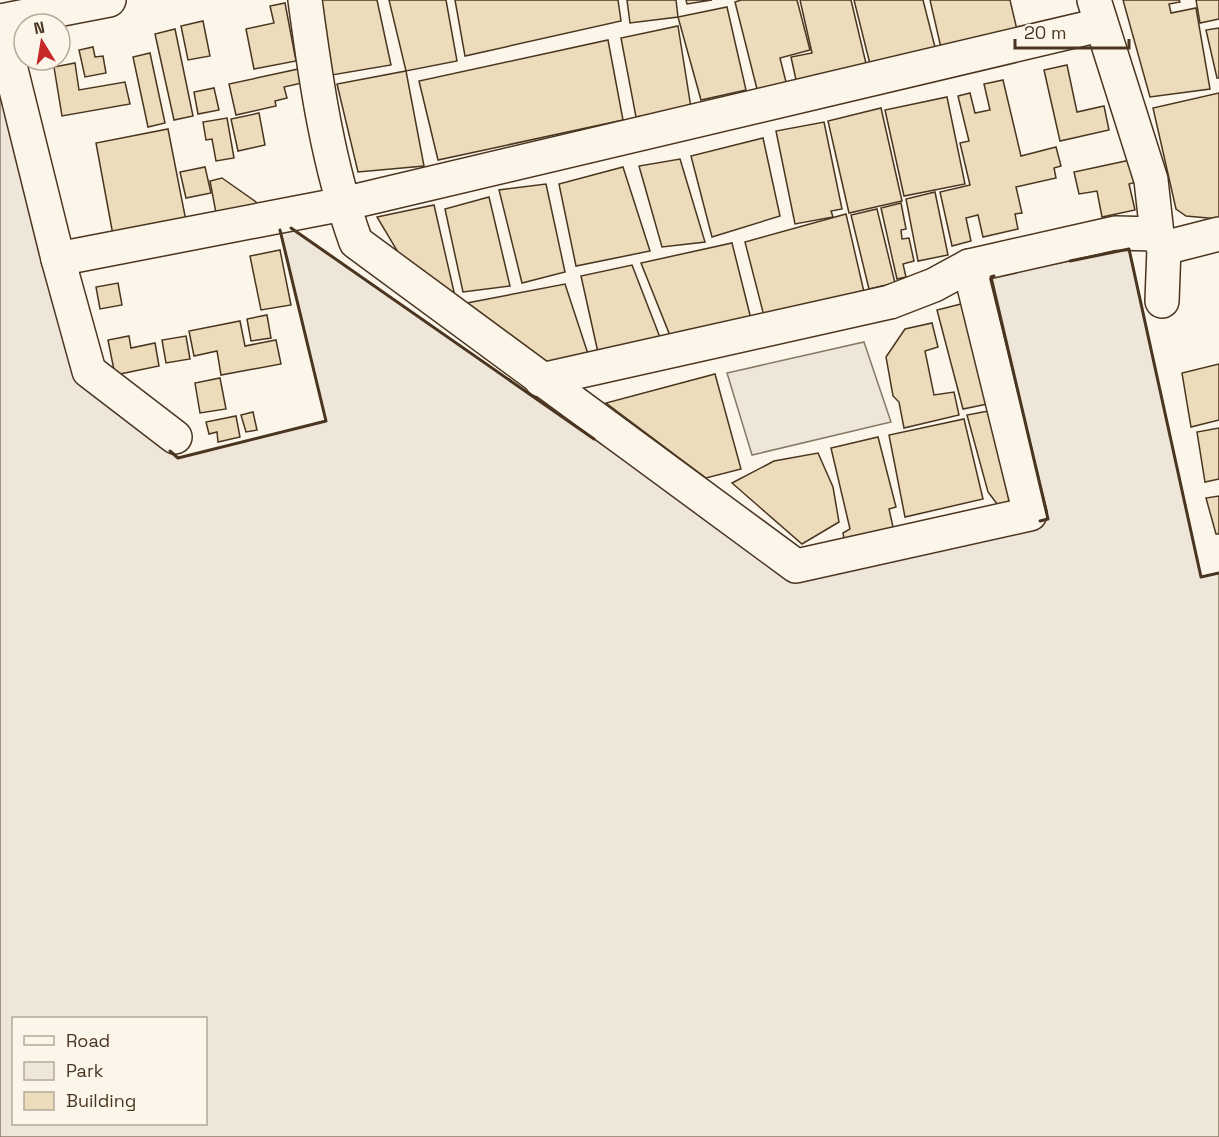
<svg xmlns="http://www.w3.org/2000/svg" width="1219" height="1137" font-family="'Space Grotesk',sans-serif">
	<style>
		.green { fill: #ede6d9; stroke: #887966; stroke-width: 1.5; fill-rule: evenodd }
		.building { fill: #ecdcbc; stroke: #4a3520; stroke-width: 1.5 }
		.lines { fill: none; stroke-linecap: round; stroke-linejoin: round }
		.minor-casing { stroke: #4a3520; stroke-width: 36 }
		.minor { stroke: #fbf6e9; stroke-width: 33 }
		.wall { stroke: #4a3520; stroke-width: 3 }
	</style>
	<rect width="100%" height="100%" fill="#fbf6e9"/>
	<g class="green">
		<path d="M 0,88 L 78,378 L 178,458 L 326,421 L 277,218 L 796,580 L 1048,519 L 991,277 L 1129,249 L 1201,577 L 1219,573 L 1219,1137 L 0,1137 ZM 14,1018 L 206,1018 L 206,1124 L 14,1124 Z"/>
		<path d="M 864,342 L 891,422 L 752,455 L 727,373 Z"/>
	</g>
	<g class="building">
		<path d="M 315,0 L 377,0 L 391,65 L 326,76 Z"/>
		<path d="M 389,0 L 446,0 L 457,61 L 406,71 Z"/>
		<path d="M 455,0 L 618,0 L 621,21 L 465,56 Z"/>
		<path d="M 627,0 L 676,0 L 678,17 L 630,23 Z"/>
		<path d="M 686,0 L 712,0 L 687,4 Z"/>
		<path d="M 741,0 L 797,0 L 810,50 L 780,58 L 787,86 L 758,93 L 735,2 Z"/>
		<path d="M 800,0 L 851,0 L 868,72 L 798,89 L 791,57 L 812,53 Z"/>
		<path d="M 854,0 L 923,0 L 937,55 L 872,72 Z"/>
		<path d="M 930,0 L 1010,0 L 1018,34 L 942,52 Z"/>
		<path d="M 1123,0 L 1179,0 L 1180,2 L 1169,4 L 1171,13 L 1196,8 L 1210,89 L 1150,97 Z"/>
		<path d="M 1196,0 L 1219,0 L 1219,19 L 1200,23 Z"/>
		<path d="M 285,3 L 296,61 L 254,69 L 246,29 L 274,23 L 270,6 Z"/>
		<path d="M 727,7 L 746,90 L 701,100 L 678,17 Z"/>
		<path d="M 203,21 L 210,56 L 188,60 L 181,26 Z"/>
		<path d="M 678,26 L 691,108 L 636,117 L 621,38 Z"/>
		<path d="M 1219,28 L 1219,78 L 1217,78 L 1206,30 Z"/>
		<path d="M 175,29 L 193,116 L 174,120 L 155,34 Z"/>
		<path d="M 608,40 L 623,120 L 438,160 L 419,81 Z"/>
		<path d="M 93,47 L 95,57 L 103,56 L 106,73 L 85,77 L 79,50 Z"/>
		<path d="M 150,53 L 165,123 L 148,127 L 133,57 Z"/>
		<path d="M 75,63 L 79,90 L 125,82 L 130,104 L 62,116 L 54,67 Z"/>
		<path d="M 1067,65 L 1077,112 L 1104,106 L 1109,130 L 1060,141 L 1044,70 Z"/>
		<path d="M 303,68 L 306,82 L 284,87 L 287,98 L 275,101 L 276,106 L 236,115 L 229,84 Z"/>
		<path d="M 406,71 L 424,166 L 358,172 L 337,84 Z"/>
		<path d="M 1003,80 L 1021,156 L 1056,147 L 1061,166 L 1054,168 L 1056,178 L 1016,187 L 1022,213 L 1015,214 L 1018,229 L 983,237 L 978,215 L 966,218 L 971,241 L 952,246 L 940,192 L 970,185 L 960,143 L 969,141 L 958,96 L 970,93 L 975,113 L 990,110 L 984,84 Z"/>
		<path d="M 214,88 L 219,110 L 198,114 L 194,92 Z"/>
		<path d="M 1219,93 L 1219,219 L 1186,216 L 1176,209 L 1153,108 Z"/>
		<path d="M 947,97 L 965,184 L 904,196 L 885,110 Z"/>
		<path d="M 881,108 L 902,201 L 849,213 L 828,121 Z"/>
		<path d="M 259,113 L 265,145 L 238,151 L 231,119 Z"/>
		<path d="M 227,118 L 234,158 L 216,161 L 212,139 L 206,140 L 203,122 Z"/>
		<path d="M 824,122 L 842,209 L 831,211 L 833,217 L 795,224 L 776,131 Z"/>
		<path d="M 168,129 L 186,221 L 113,235 L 96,143 Z"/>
		<path d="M 763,138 L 780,216 L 712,237 L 691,156 Z"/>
		<path d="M 680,159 L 705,242 L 662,247 L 639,166 Z"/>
		<path d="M 1135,159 L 1140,181 L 1129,184 L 1135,210 L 1102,217 L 1097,191 L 1079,194 L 1074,172 Z"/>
		<path d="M 205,167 L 211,193 L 186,198 L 180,172 Z"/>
		<path d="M 623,167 L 650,251 L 576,266 L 559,184 Z"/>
		<path d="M 222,178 L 256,202 L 257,206 L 216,213 L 210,181 Z"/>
		<path d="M 546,184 L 565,272 L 522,283 L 499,190 Z"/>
		<path d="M 935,192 L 948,255 L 918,261 L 906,199 Z"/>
		<path d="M 489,197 L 510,286 L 463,292 L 445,209 Z"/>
		<path d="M 901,203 L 906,229 L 901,230 L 902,239 L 909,238 L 914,261 L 903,264 L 906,277 L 897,279 L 881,208 Z"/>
		<path d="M 434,205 L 457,305 L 414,279 L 377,217 Z"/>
		<path d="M 877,209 L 895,283 L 869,289 L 851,215 Z"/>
		<path d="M 846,214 L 864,292 L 765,320 L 745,242 Z"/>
		<path d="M 732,243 L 751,319 L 671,338 L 641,263 Z"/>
		<path d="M 280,250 L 291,305 L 261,310 L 250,256 Z"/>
		<path d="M 632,265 L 661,340 L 599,357 L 581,276 Z"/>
		<path d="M 118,283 L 122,305 L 100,309 L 96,287 Z"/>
		<path d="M 565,284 L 590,360 L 544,369 L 467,303 Z"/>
		<path d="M 969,302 L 997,402 L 963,409 L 937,310 Z"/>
		<path d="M 267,315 L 271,338 L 251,341 L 247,319 Z"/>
		<path d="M 240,321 L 245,346 L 276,340 L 281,364 L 221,375 L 217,351 L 194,356 L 189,331 Z"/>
		<path d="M 932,323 L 938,347 L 925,351 L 934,395 L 954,392 L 959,415 L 904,428 L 899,402 L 893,396 L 886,357 L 905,329 Z"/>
		<path d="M 129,336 L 131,348 L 155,343 L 159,366 L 115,375 L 108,340 Z"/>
		<path d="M 186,336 L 190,359 L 166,363 L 162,340 Z"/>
		<path d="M 1219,364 L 1219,420 L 1191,427 L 1182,373 Z"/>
		<path d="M 715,374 L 741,469 L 706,478 L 606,403 Z"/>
		<path d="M 220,378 L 226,409 L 200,413 L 195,383 Z"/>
		<path d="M 999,409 L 1005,481 L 1010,505 L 1001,509 L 988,492 L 967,415 Z"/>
		<path d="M 253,412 L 257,430 L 246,432 L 241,415 Z"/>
		<path d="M 236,416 L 240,437 L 218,442 L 217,432 L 209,434 L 206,422 Z"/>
		<path d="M 964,419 L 983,499 L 905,517 L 889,435 Z"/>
		<path d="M 1219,428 L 1219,479 L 1205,482 L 1197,432 Z"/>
		<path d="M 878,437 L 896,507 L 889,509 L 895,536 L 845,546 L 843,533 L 850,529 L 831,448 Z"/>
		<path d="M 818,453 L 833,487 L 839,522 L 802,544 L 732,483 L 774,461 Z"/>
		<path d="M 1219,496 L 1219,534 L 1216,534 L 1206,498 Z"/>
	</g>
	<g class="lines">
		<defs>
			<g id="minor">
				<path d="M 305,0 C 316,82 328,165 356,242 L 796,566 L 1030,514 L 969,266"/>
				<path d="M 1094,0 L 1151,180 L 1157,234 L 1164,248 L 1162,301"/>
				<path d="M 0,21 L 109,0"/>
				<path d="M 0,25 L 58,259 L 89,371 L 175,437"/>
				<path d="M 1164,248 L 1219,234"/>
				<path d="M 58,259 L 343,204 L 1100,25"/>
				<path d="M 541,380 L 890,302 L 934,285 L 969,266 L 1115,233 L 1157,234"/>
			</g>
		</defs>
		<use href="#minor" class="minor-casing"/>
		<use href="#minor" class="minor"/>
		<g class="wall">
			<path d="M 291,228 L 594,439"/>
			<path d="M 1070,261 L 1129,249 L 1201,577 L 1219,573"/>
			<path d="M 994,276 L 991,277 L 1048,519 L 1040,521"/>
			<path d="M 170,451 L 178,458 L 326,421 L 280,230"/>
		</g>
	</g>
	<rect x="12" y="1017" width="195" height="108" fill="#fbf6e9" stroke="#b4a999" stroke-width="1.5"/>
	<rect x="24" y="1036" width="30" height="9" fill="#fbf6e9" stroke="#b4a999" stroke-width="1.5"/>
	<text x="66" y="1047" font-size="18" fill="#4a3520">Road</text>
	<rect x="24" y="1062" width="30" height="18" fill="#ede6d9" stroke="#b4a999" stroke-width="1.5"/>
	<text x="66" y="1077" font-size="18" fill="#4a3520">Park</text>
	<rect x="24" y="1092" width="30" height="18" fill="#ecdcbc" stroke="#b4a999" stroke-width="1.5"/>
	<text x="66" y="1107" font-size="18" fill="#4a3520">Building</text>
	<g transform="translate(42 42) rotate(349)"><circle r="28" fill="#fbf6e9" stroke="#b4a999" stroke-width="1.5"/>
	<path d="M0-4.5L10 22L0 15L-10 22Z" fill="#c62828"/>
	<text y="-9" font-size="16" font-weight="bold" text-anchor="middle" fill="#4a3520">N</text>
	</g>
	<path d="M1015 39v9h114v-9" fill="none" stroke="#4a3520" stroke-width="3"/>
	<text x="1024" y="39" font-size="18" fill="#4a3520" stroke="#fbf6e9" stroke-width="4.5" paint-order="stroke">20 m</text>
</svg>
